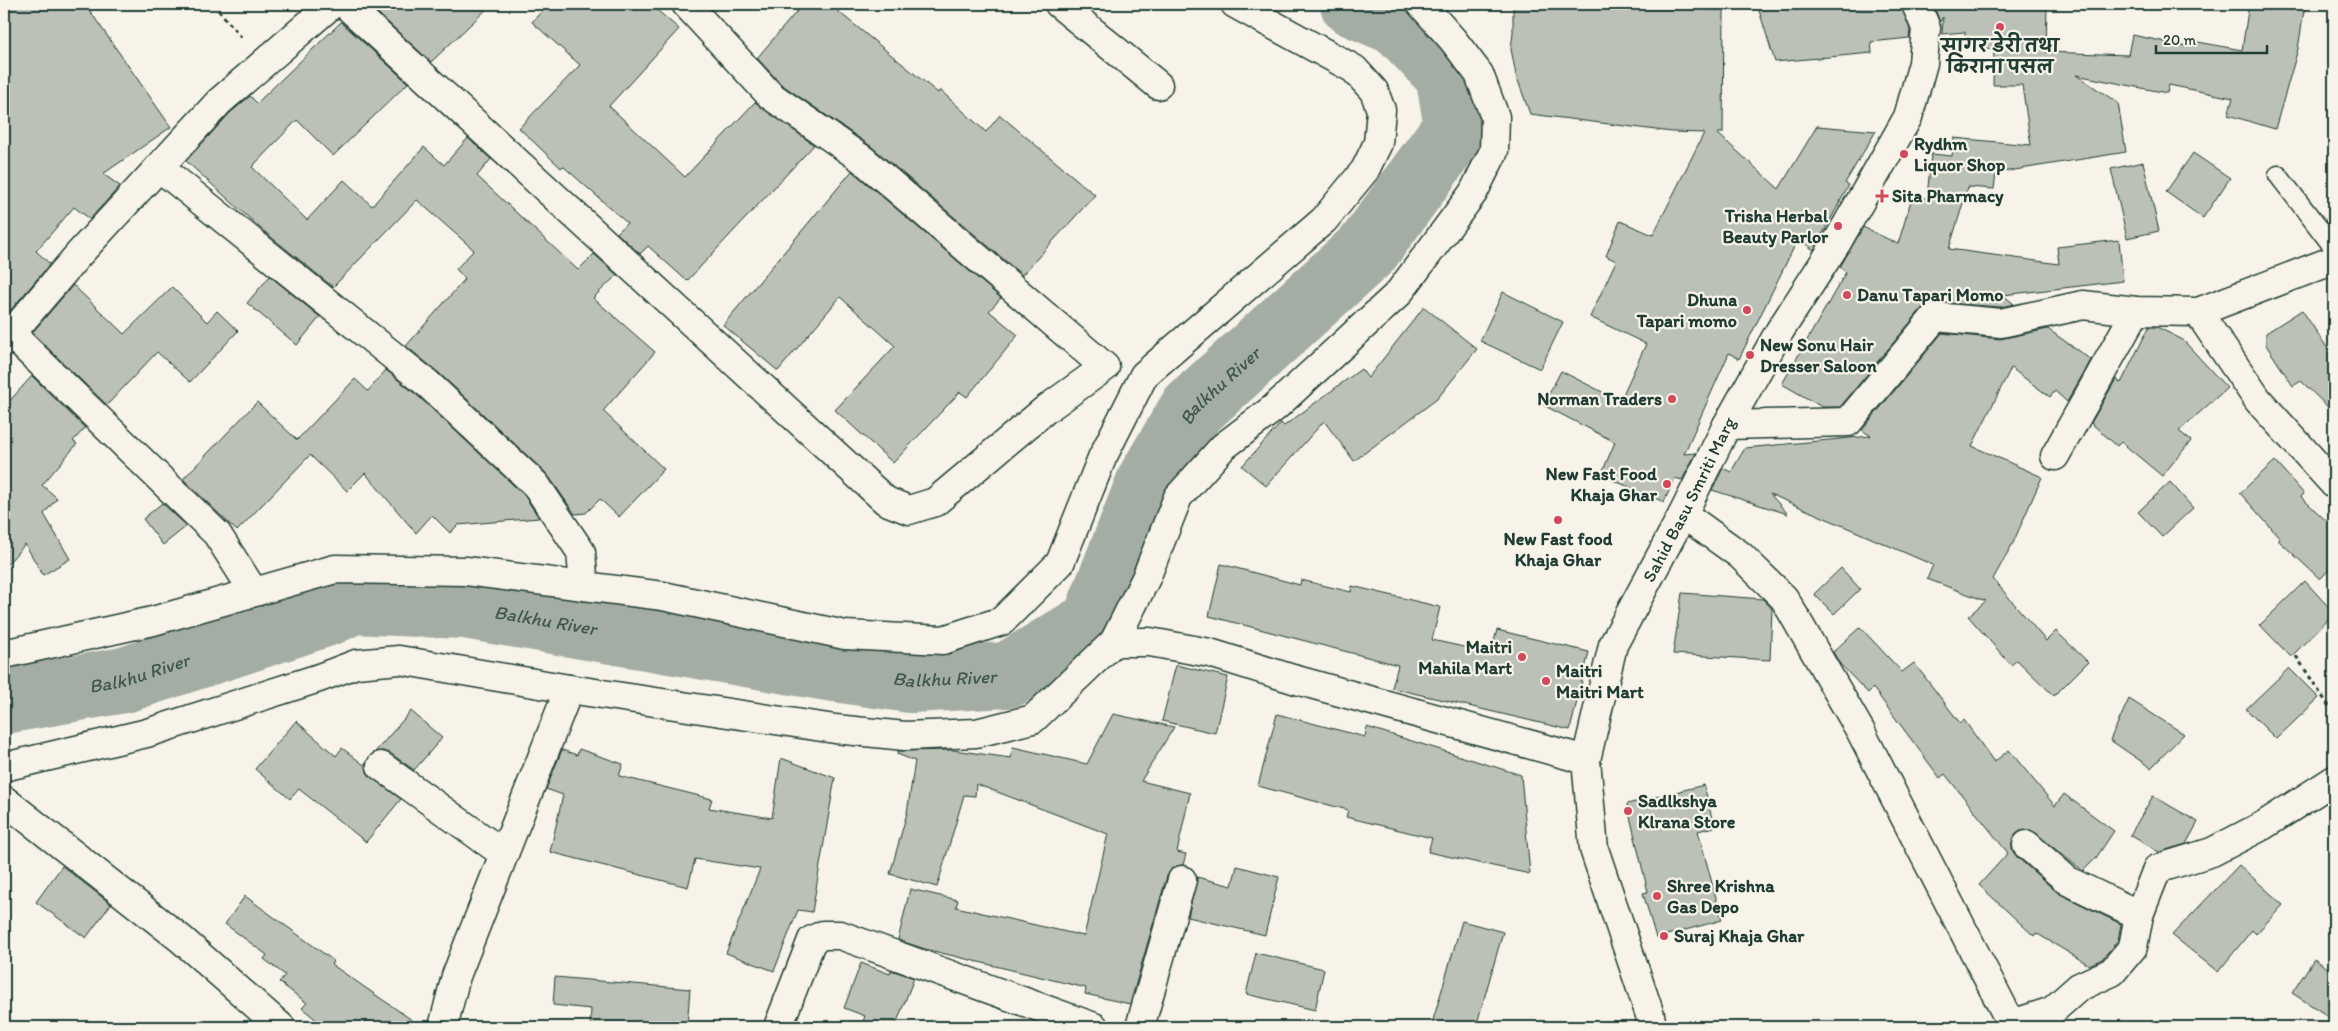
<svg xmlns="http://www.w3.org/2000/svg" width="2338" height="1031" font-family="Itim,'Playpen Sans Deva',sans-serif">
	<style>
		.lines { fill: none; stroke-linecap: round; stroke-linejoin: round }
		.river { stroke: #a4ada3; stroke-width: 66 }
		.building { fill: #bbc1b6; stroke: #1f3d34 }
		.service-casing { stroke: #1f3d34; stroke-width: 21 }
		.minor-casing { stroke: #1f3d34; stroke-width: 31 }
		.path { stroke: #1f3d34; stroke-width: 3; stroke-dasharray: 4 4; stroke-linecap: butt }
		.service { stroke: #f7f3e8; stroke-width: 18 }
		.minor { stroke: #f7f3e8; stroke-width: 28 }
		.poi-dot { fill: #d1495b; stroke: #f7f3e8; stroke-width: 2 }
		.labels { text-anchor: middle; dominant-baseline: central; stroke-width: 4.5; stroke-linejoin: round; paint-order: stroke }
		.poi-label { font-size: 18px; font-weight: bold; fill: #1f3d34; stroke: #f7f3e8; text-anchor: start }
		.street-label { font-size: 18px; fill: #1f3d34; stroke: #f7f3e8 }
		.water-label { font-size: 19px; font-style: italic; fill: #405950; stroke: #f7f3e8 }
	</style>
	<rect width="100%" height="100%" fill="#f7f3e8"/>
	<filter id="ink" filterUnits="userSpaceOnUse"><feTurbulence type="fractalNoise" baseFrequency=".02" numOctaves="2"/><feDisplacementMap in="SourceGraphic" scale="10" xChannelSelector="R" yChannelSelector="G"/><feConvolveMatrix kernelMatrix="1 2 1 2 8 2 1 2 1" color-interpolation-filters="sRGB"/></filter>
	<g filter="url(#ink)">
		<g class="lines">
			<path class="river" id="s1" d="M 4,701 L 124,680 L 328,613 L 353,601 L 465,606 L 822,667 L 911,680 L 1008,675 L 1094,623 L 1150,480 L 1192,409 L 1368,249 L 1457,126 L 1448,75 L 1400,24 L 1353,4"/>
		</g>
		<g class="building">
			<path d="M 4,4 L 85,4 L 171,127 L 103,174 L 120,186 L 90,219 L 74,207 L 36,251 L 50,264 L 9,312 L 4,312 Z"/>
			<path d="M 368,4 L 492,4 L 431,62 Z"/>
			<path d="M 548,4 L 650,4 L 679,29 L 609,106 L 685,177 L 755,102 L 814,145 L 687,281 L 648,246 L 640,254 L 617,233 L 627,223 L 563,166 L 561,168 L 519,128 L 580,65 L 532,22 Z"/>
			<path d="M 803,4 L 829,4 L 938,93 L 940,90 L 986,132 L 1000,115 L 1095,195 L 1022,275 L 872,147 L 781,84 L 757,58 Z"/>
			<path d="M 1513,4 L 1632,4 L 1631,8 L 1724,10 L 1723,133 L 1717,133 L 1779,189 L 1817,126 L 1876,131 L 1845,183 L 1849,185 L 1814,250 L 1798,239 L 1739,359 L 1729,353 L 1684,454 L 1696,453 L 1682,480 L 1675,478 L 1664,502 L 1601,475 L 1615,442 L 1543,405 L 1561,371 L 1620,401 L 1646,344 L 1590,317 L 1616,261 L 1606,256 L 1620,221 L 1653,235 L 1704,133 L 1672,132 L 1530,114 L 1516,75 L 1511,49 L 1513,33 Z"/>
			<path d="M 1757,4 L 1901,4 L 1910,30 L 1909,38 L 1871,42 L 1872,53 L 1775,62 Z"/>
			<path d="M 1933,4 L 2047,5 L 2046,52 L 2128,55 L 2132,35 L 2186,46 L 2187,40 L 2242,50 L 2249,4 L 2305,4 L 2298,49 L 2275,129 L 2228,115 L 2233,98 L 2169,85 L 2167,93 L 2076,75 L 2118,103 L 2126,152 L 1996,173 L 1994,189 L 1968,187 L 1949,249 L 2059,264 L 2057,247 L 2119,240 L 2123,281 L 2003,295 L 2014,304 L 2000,307 L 1929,302 L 1923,307 L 1840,407 L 1822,407 L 1782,384 L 1846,272 L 1840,267 L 1863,227 L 1898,244 L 1913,194 L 1927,199 L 1931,154 L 1952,156 L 1954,138 L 2031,145 L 2022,85 L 1993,85 L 1994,49 L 1965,48 L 1965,32 L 1942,34 L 1943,17 L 1940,22 Z"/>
			<path d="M 341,22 L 408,83 L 333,156 L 297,120 L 252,167 L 307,220 L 344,180 L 372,206 L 424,147 L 444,165 L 468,138 L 491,159 L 477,176 L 578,270 L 594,254 L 617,275 L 593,298 L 655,352 L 603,411 L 664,469 L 619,517 L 600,499 L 586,513 L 575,514 L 547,474 L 439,373 L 406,346 L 465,279 L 456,269 L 474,250 L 417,200 L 333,287 L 260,228 L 186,161 L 230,113 L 250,96 L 257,103 Z"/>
			<path d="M 2193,153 L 2230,178 L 2203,218 L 2166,192 Z"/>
			<path d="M 2143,162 L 2159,231 L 2127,238 L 2111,169 Z"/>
			<path d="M 852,171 L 1001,298 L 989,311 L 1018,335 L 967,397 L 960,392 L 893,463 L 835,410 L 895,346 L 840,297 L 778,371 L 723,325 Z"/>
			<path d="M 270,276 L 320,317 L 297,345 L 247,303 Z"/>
			<path d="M 73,285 L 124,334 L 172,287 L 207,322 L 217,311 L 238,331 L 190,382 L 157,352 L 107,405 L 32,333 Z"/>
			<path d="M 1503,292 L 1563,322 L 1540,369 L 1480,341 Z"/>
			<path d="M 1424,307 L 1477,349 L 1437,399 L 1354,461 L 1324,421 L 1266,486 L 1242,466 L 1281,423 L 1284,426 L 1361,369 L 1368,378 Z"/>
			<path d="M 2302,310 L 2334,358 L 2334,413 L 2301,381 L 2293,386 L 2266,345 L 2266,333 Z"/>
			<path d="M 2149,327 L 2157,327 L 2183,340 L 2227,388 L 2179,431 L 2191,441 L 2162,476 L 2121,442 L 2117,446 L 2091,423 L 2116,379 L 2121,383 Z"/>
			<path d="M 2048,329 L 2091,360 L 2067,402 L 2055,391 L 2050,397 L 2011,368 L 1972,446 L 2042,477 L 2013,543 L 1993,579 L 2046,641 L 2056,631 L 2088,662 L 2054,696 L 2017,660 L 2011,665 L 1968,616 L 1986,601 L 1927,579 L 1933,565 L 1770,494 L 1788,514 L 1712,490 L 1723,468 L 1731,472 L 1745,448 L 1871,436 L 1862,430 L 1942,333 L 2000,339 Z"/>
			<path d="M 386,370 L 418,396 L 524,495 L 539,518 L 458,525 L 450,533 L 432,515 L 416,533 L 365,473 L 347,491 L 310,455 L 237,531 L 183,479 L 257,402 L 297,440 L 355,379 L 368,391 Z"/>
			<path d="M 32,376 L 85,428 L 73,441 L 77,444 L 42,485 L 57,498 L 44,514 L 70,559 L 43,575 L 25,544 L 4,568 L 4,407 Z"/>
			<path d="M 2275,461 L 2304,494 L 2301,497 L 2334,528 L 2334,565 L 2320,579 L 2278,540 L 2280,538 L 2240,493 Z"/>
			<path d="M 2170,482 L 2193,508 L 2162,537 L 2138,512 Z"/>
			<path d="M 162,503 L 187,526 L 163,545 L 143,519 Z"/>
			<path d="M 1221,564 L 1300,585 L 1301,580 L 1351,592 L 1352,586 L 1440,607 L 1432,640 L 1491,653 L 1497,630 L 1589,652 L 1570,730 L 1392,688 L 1398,665 L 1209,616 Z"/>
			<path d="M 1841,568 L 1860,589 L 1834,614 L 1814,594 Z"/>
			<path d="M 2305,581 L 2334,613 L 2291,657 L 2260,625 Z"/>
			<path d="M 1682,593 L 1763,599 L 1772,609 L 1770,660 L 1673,654 Z"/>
			<path d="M 1860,627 L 1902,672 L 1914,663 L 1960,723 L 1964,720 L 1994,762 L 2009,750 L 2055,806 L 2064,794 L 2114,831 L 2096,858 L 2083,871 L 2031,830 L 2022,830 L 2016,834 L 2012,842 L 2012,850 L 2017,857 L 2058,893 L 2121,924 L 2118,940 L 2102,959 L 2089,965 L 2036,933 L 2034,936 L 1979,885 L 2008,853 L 1945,774 L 1940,778 L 1873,688 L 1868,693 L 1840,664 L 1833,652 Z"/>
			<path d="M 1176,665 L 1228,677 L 1215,733 L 1162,721 Z"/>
			<path d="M 2289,668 L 2319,698 L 2276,739 L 2246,709 Z"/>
			<path d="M 2129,699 L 2184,734 L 2151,768 L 2110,740 Z"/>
			<path d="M 411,711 L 442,738 L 414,770 L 390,753 L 383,751 L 375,752 Z"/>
			<path d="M 1113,714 L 1174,727 L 1141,781 L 1190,793 L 1177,852 L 1186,854 L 1183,865 L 1172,868 L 1167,876 L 1130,1004 L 1085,994 L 1086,988 L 925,949 L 898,940 L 910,889 L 958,900 L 956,907 L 1084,936 L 1108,834 L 976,784 L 975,796 L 964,795 L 937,887 L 890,874 L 907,813 L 915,761 L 897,754 L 898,751 L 953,750 L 1011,758 L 1013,747 L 1087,764 Z"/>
			<path d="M 1277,714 L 1365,737 L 1367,727 L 1521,775 L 1530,874 L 1428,852 L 1432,838 L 1346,817 L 1348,810 L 1258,786 Z"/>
			<path d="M 296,721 L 336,756 L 342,748 L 364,765 L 366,762 L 367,772 L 372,778 L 401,799 L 366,842 L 299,789 L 290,799 L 255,769 Z"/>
			<path d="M 579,749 L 623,764 L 619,776 L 712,799 L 709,808 L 772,818 L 781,758 L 835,778 L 812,912 L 798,910 L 774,971 L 726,953 L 760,869 L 695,859 L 688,887 L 550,852 L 563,795 L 546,789 L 562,750 L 577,755 Z"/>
			<path d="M 1704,785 L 1714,827 L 1698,831 L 1722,920 L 1656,938 L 1643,893 L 1648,892 L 1627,804 Z"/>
			<path d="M 2153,796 L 2198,822 L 2186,844 L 2159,852 L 2130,835 Z"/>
			<path d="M 2239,865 L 2283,905 L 2256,934 L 2252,930 L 2218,972 L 2172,935 Z"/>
			<path d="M 62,866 L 111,904 L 86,938 L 36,902 Z"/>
			<path d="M 1237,866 L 1279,877 L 1265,935 L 1188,917 L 1197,877 L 1232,886 Z"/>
			<path d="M 245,896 L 334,961 L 331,964 L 422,1027 L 325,1027 L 302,1008 L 307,1003 L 279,982 L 285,975 L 264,959 L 267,955 L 225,924 Z"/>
			<path d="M 1462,921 L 1503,932 L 1476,1027 L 1431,1027 Z"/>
			<path d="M 1256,953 L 1324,969 L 1315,1010 L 1246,994 Z"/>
			<path d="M 2314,959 L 2334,972 L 2334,1020 L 2292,993 Z"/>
			<path d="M 861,963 L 890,974 L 891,970 L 914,978 L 895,1027 L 861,1027 L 865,1016 L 844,1008 Z"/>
			<path d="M 555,977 L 690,989 L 687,1027 L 590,1027 L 591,1009 L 553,1005 Z"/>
		</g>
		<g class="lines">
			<defs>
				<path id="service" d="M 2278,175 L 2334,248"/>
				<g id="minor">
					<path d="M 345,4 L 886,501 L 909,510 L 935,502 L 1045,410 L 1105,367 L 862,159 L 771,96 L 686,4"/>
					<path d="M 1059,4 L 1158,85"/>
					<path d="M 159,167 L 428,384 L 536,485 L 581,552 L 584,586"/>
					<path d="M 2198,312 L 2258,400 L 2334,484"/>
					<path d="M 4,327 L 217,534 L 254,592"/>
					<path d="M 4,342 L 79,254 L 219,102 L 332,4"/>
					<path d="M 1727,425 L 1848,422 L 1935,317 L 2001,323 L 2083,305 L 2136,311 L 2198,312 L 2334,260"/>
					<path d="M 2055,456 L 2136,311"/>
					<path d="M 1683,514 L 1740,555 L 1784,598 L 1861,732 L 2013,1027"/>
					<path d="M 1114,642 L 1146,578 L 1178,497 L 1223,447 L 1274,408 L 1398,294 L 1473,193 L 1494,151 L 1495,117 L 1479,74 L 1453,40 L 1421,4"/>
					<path d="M 4,654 L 153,621 L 335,569 L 466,571 L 663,596 L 845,635 L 943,640 L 1002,621 L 1060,563 L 1102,458 L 1144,375 L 1324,220 L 1365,170 L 1378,143 L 1381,110 L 1374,91 L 1354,69 L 1235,4"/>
					<path d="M 381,766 L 504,854"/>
					<path d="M 4,767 L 147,733 L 319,678 L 356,664 L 399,660 L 569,689 L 835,729 L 905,736 L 976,733 L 1033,719 L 1114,642 L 1150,642 L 1210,653 L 1293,679 L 1586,760"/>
					<path d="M 4,800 L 181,939 L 281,1027"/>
					<path d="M 2027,845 L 2068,881 L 2139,915"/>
					<path d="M 2012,1024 L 2052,1011 L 2079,987 L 2112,972 L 2133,947 L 2139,915 L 2157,869 L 2212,852 L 2264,825 L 2334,780"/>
					<path d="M 443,1027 L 456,976 L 569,689"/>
					<path d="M 778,1027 L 812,940 L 823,935 L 840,935 L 1094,1027"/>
					<path d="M 1140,1027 L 1182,880"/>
					<path id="s2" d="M 1652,1027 L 1650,1015 L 1594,849 L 1586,760 L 1613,645 L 1683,514 L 1727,425 L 1779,332 L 1836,244 L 1908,117 L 1923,63 L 1926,28 L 1916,4"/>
				</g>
			</defs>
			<use href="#service" class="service-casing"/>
			<use href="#minor" class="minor-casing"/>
			<g class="path">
				<path d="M 213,4 L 242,38"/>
				<path d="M 2296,656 L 2334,714"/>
			</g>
			<use href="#service" class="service"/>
			<use href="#minor" class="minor"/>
		</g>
	</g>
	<g class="poi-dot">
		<circle cx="2000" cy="27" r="5"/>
		<circle cx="1904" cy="154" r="5"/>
		<path d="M1879.5 188.5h5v5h5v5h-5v5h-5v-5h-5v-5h5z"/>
		<circle cx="1838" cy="226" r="5"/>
		<circle cx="1847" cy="295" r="5"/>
		<circle cx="1747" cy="310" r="5"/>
		<circle cx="1750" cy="355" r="5"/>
		<circle cx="1672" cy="399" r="5"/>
		<circle cx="1667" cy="484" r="5"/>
		<circle cx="1558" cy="520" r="5"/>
		<circle cx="1522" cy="657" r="5"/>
		<circle cx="1546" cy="681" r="5"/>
		<circle cx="1628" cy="811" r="5"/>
		<circle cx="1657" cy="896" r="5"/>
		<circle cx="1664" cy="936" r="5"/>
	</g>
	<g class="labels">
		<g class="poi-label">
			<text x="2000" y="46" text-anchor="middle">सागर डेरी तथा<tspan x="2000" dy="21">किराना पसल</tspan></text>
			<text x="1914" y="144">Rydhm<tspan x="1914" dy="21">Liquor Shop</tspan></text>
			<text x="1892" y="196">Sita Pharmacy</text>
			<text x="1828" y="216" text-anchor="end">Trisha Herbal<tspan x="1828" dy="21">Beauty Parlor</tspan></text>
			<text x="1857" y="295">Danu Tapari Momo</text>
			<text x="1737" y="300" text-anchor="end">Dhuna<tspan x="1737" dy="21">Tapari momo</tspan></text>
			<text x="1760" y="345">New Sonu Hair<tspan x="1760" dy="21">Dresser Saloon</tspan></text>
			<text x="1662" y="399" text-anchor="end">Norman Traders</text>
			<text x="1657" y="474" text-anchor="end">New Fast Food<tspan x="1657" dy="21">Khaja Ghar</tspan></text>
			<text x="1558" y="539" text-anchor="middle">New Fast food<tspan x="1558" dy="21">Khaja Ghar</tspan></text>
			<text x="1512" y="647" text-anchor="end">Maitri<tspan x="1512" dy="21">Mahila Mart</tspan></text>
			<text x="1556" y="671">Maitri<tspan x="1556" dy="21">Maitri Mart</tspan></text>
			<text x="1638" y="801">Sadlkshya<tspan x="1638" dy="21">Klrana Store</tspan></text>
			<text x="1667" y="886">Shree Krishna<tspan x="1667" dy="21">Gas Depo</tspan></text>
			<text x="1674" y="936">Suraj Khaja Ghar</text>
		</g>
		<g class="street-label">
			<text stroke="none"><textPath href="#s2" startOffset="559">Sahid Basu Smriti Marg</textPath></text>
		</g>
		<g class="water-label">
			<text stroke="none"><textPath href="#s1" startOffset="1398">Balkhu River</textPath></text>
			<text stroke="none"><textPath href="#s1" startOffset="558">Balkhu River</textPath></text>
			<text stroke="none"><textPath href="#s1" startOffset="138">Balkhu River</textPath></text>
			<text stroke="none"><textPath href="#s1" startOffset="962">Balkhu River</textPath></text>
		</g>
	</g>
	<rect width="2338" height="1031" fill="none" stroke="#f7f3e8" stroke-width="20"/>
	<rect x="10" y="10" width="2318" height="1011" fill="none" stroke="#1f3d34" stroke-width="2" filter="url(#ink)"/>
	<path d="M2156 45v8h111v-8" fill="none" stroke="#1f3d34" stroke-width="2.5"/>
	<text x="2163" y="45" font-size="15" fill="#1f3d34" stroke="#f7f3e8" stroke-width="4" paint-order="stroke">20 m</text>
</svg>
